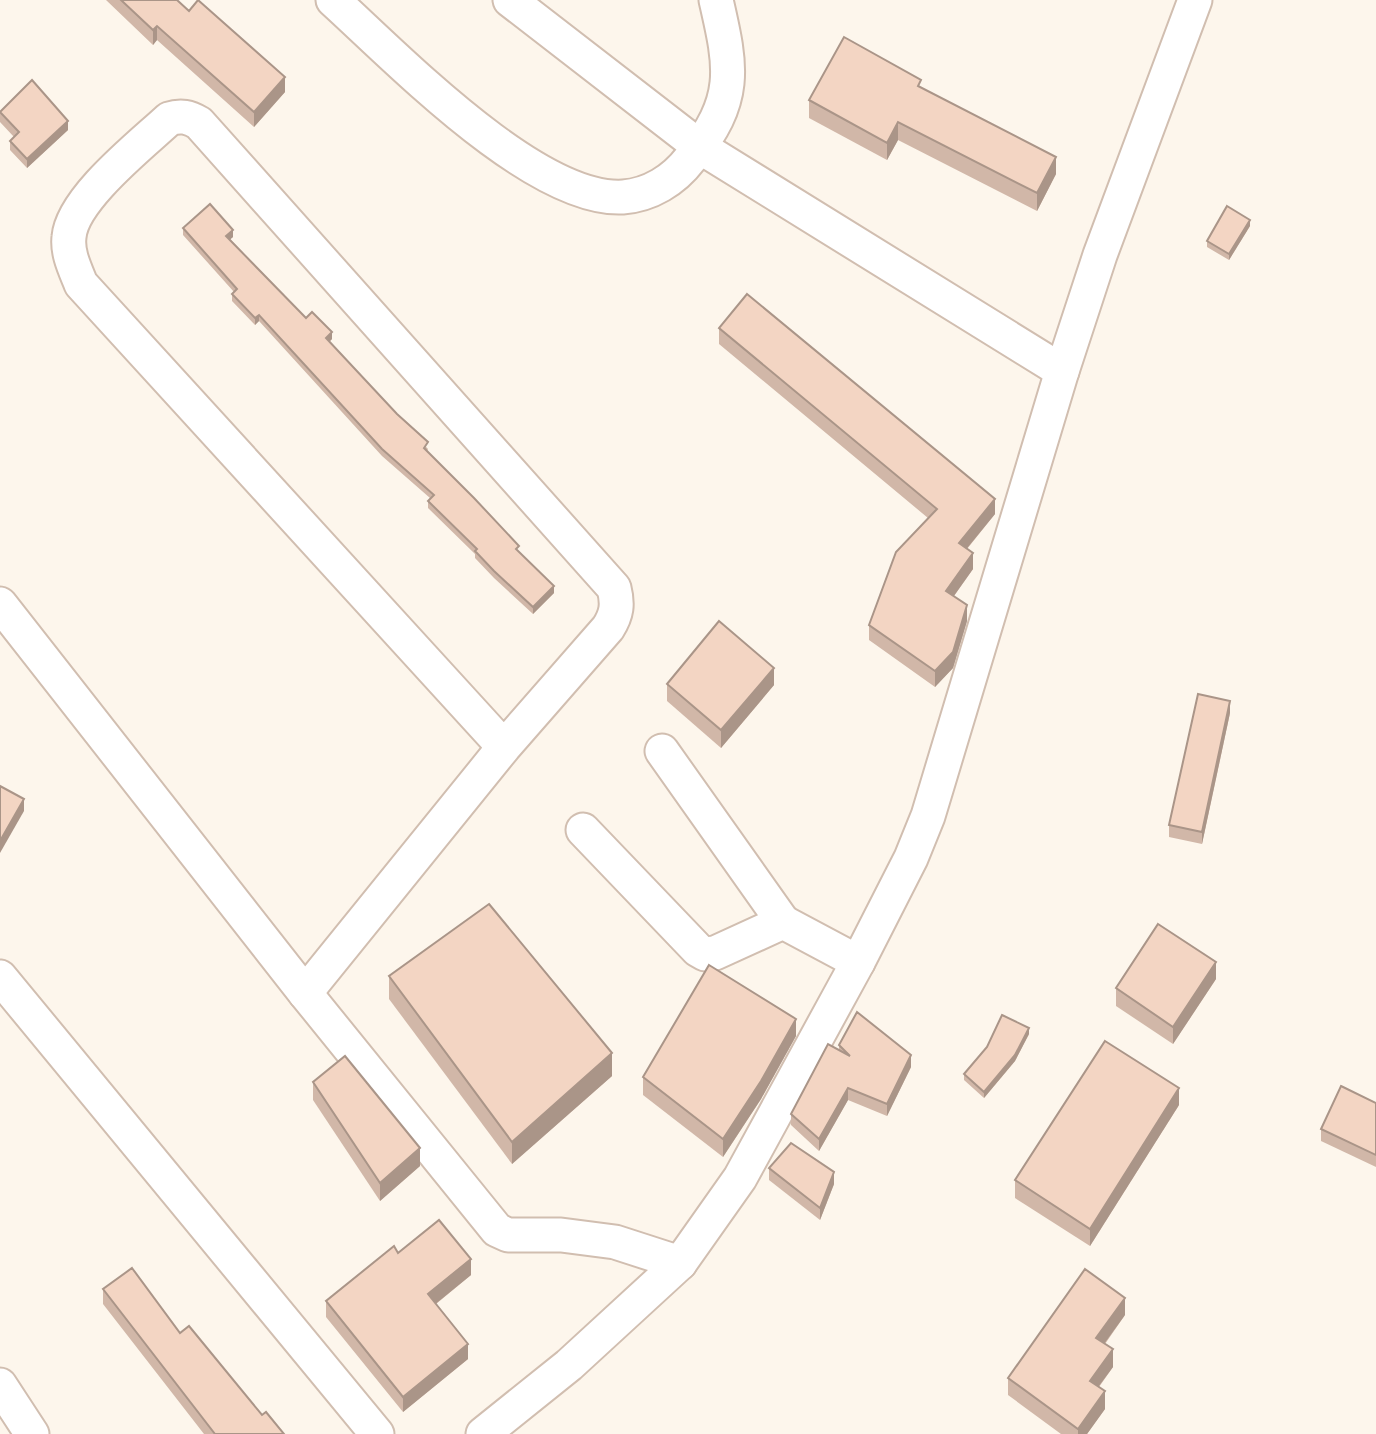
<svg xmlns="http://www.w3.org/2000/svg" width="1376" height="1434" font-family="'Fira Sans',sans-serif">
	<style>
		.lines { fill: none; stroke-linecap: round; stroke-linejoin: round }
		.minor-casing { stroke: #d1beb0; stroke-width: 37 }
		.minor { stroke: #fff; stroke-width: 33 }
		.wall { fill: #d1b7a8 }
		.shaded-wall { fill: #aa9588 }
		.building { fill: #f3d5c3; stroke: #aa9588; stroke-width: 2 }
	</style>
	<rect width="100%" height="100%" fill="#fdf6ec"/>
	<g class="lines">
		<defs>
			<g id="minor">
				<path d="M 333,0 C 396,57 535,202 623,197 C 650,195 674,180 690,159 C 738,100 732,69 716,0"/>
				<path d="M 510,0 L 700,147 L 1062,371"/>
				<path d="M 0,604 L 305,993 L 497,1230 L 508,1235 L 561,1235 L 615,1242 L 680,1263"/>
				<path d="M 662,751 L 783,922"/>
				<path d="M 583,830 L 698,950 L 705,954 L 715,953 L 783,922 L 858,962"/>
				<path d="M 0,977 L 377,1434"/>
				<path d="M 305,993 L 504,747 L 608,628 C 617,614 618,604 614,588 L 199,123 C 189,117 181,115 169,119 C 141,145 72,199 69,237 C 67,253 75,269 81,284 L 504,747"/>
				<path d="M 0,1385 L 32,1434"/>
				<path d="M 483,1434 L 569,1365 L 680,1263 L 740,1178 L 858,962 L 911,858 L 928,816 L 1062,371 L 1100,255 L 1195,0"/>
			</g>
		</defs>
		<use href="#minor" class="minor-casing"/>
		<use href="#minor" class="minor"/>
	</g>
	<g class="wall">
		<path d="M 106,0 L 177,0 L 285,92 L 254,127 L 157,40 L 153,45 Z"/>
		<path d="M 921,88 L 1056,174 L 1037,211 L 898,140 L 887,160 L 809,118 L 809,100 Z"/>
		<path d="M 0,112 L 68,130 L 27,168 L 10,150 L 10,141 L 14,137 L 0,122 Z"/>
		<path d="M 1250,226 L 1229,260 L 1207,247 L 1207,241 Z"/>
		<path d="M 183,228 L 233,237 L 230,239 L 306,318 L 332,339 L 329,342 L 428,449 L 427,451 L 519,552 L 554,593 L 533,614 L 494,578 L 475,558 L 475,554 L 428,508 L 428,501 L 430,498 L 382,456 L 259,321 L 255,325 L 232,301 L 232,294 L 234,292 L 183,235 Z"/>
		<path d="M 719,328 L 995,514 L 967,549 L 973,569 L 954,596 L 967,621 L 953,668 L 935,687 L 869,640 L 869,625 L 928,518 L 719,344 Z"/>
		<path d="M 667,684 L 774,685 L 721,748 L 667,701 Z"/>
		<path d="M 1230,713 L 1202,844 L 1169,837 L 1169,825 Z"/>
		<path d="M 389,976 L 612,1076 L 512,1164 L 389,999 Z"/>
		<path d="M 1216,979 L 1173,1044 L 1116,1006 L 1116,988 Z"/>
		<path d="M 1029,1034 L 1015,1061 L 984,1098 L 964,1080 L 964,1074 L 987,1047 Z"/>
		<path d="M 796,1036 L 761,1099 L 723,1157 L 643,1095 L 643,1077 Z"/>
		<path d="M 839,1045 L 911,1067 L 887,1116 L 848,1100 L 819,1151 L 791,1125 L 791,1114 L 839,1050 Z"/>
		<path d="M 313,1082 L 420,1166 L 380,1201 L 313,1100 Z"/>
		<path d="M 1376,1103 L 1376,1167 L 1321,1141 L 1321,1129 Z"/>
		<path d="M 1179,1105 L 1090,1246 L 1015,1198 L 1015,1180 Z"/>
		<path d="M 769,1168 L 834,1184 L 820,1220 L 769,1180 Z"/>
		<path d="M 398,1253 L 471,1275 L 436,1304 L 468,1359 L 403,1412 L 326,1317 L 326,1301 Z"/>
		<path d="M 103,1289 L 180,1333 L 262,1415 L 284,1434 L 204,1434 L 103,1304 Z"/>
		<path d="M 1125,1315 L 1105,1344 L 1113,1367 L 1099,1387 L 1105,1409 L 1087,1434 L 1061,1434 L 1008,1395 L 1008,1378 Z"/>
	</g>
	<g class="shaded-wall">
		<path d="M 157,26 L 157,40 L 153,45 L 153,30 Z"/>
		<path d="M 285,77 L 285,92 L 254,127 L 254,112 Z"/>
		<path d="M 68,121 L 68,130 L 27,168 L 27,159 Z"/>
		<path d="M 898,122 L 898,140 L 887,160 L 887,143 Z"/>
		<path d="M 1056,157 L 1056,174 L 1037,211 L 1037,193 Z"/>
		<path d="M 1250,220 L 1250,226 L 1229,260 L 1229,254 Z"/>
		<path d="M 233,230 L 233,237 L 226,243 L 226,236 Z"/>
		<path d="M 259,315 L 259,321 L 255,325 L 255,318 Z"/>
		<path d="M 332,332 L 332,339 L 326,345 L 326,338 Z"/>
		<path d="M 995,499 L 995,514 L 959,558 L 959,543 Z"/>
		<path d="M 973,553 L 973,569 L 946,607 L 946,591 Z"/>
		<path d="M 554,586 L 554,593 L 533,614 L 533,607 Z"/>
		<path d="M 967,605 L 967,621 L 953,668 L 935,687 L 935,671 Z"/>
		<path d="M 774,668 L 774,685 L 721,748 L 721,730 Z"/>
		<path d="M 1230,701 L 1230,713 L 1202,844 L 1202,832 Z"/>
		<path d="M 24,799 L 24,811 L 0,853 L 0,841 Z"/>
		<path d="M 1216,962 L 1216,979 L 1173,1044 L 1173,1027 Z"/>
		<path d="M 796,1019 L 796,1036 L 761,1099 L 723,1157 L 723,1139 Z"/>
		<path d="M 1029,1028 L 1029,1034 L 1015,1061 L 984,1098 L 984,1092 Z"/>
		<path d="M 612,1053 L 612,1076 L 512,1164 L 512,1142 Z"/>
		<path d="M 911,1055 L 911,1067 L 887,1116 L 887,1104 Z"/>
		<path d="M 848,1088 L 848,1100 L 819,1151 L 819,1139 Z"/>
		<path d="M 1179,1088 L 1179,1105 L 1090,1246 L 1090,1229 Z"/>
		<path d="M 420,1148 L 420,1166 L 380,1201 L 380,1183 Z"/>
		<path d="M 834,1172 L 834,1184 L 820,1220 L 820,1208 Z"/>
		<path d="M 471,1259 L 471,1275 L 428,1310 L 428,1294 Z"/>
		<path d="M 1125,1298 L 1125,1315 L 1096,1355 L 1096,1338 Z"/>
		<path d="M 468,1344 L 468,1359 L 403,1412 L 403,1397 Z"/>
		<path d="M 1113,1349 L 1113,1367 L 1090,1398 L 1090,1381 Z"/>
		<path d="M 1105,1391 L 1105,1409 L 1087,1434 L 1078,1434 L 1078,1429 Z"/>
	</g>
	<g class="building">
		<path d="M 121,0 L 177,0 L 189,11 L 198,0 L 285,77 L 254,112 L 157,26 L 153,30 Z"/>
		<path d="M 844,37 L 921,80 L 918,86 L 1056,157 L 1037,193 L 898,122 L 887,143 L 809,100 Z"/>
		<path d="M 32,80 L 68,121 L 27,159 L 10,141 L 19,132 L 0,112 Z"/>
		<path d="M 210,204 L 233,230 L 226,236 L 306,318 L 312,312 L 332,332 L 326,338 L 397,414 L 428,442 L 424,448 L 474,498 L 519,546 L 516,549 L 554,586 L 533,607 L 494,571 L 475,551 L 477,549 L 428,501 L 434,495 L 382,449 L 259,315 L 255,318 L 232,294 L 237,289 L 183,228 Z"/>
		<path d="M 1227,206 L 1250,220 L 1229,254 L 1207,241 Z"/>
		<path d="M 747,294 L 995,499 L 959,543 L 973,553 L 946,591 L 967,605 L 953,652 L 935,671 L 869,625 L 896,552 L 937,509 L 719,328 Z"/>
		<path d="M 719,621 L 774,668 L 721,730 L 667,684 Z"/>
		<path d="M 1198,694 L 1230,701 L 1202,832 L 1169,825 Z"/>
		<path d="M 0,786 L 24,799 L 0,841 Z"/>
		<path d="M 489,904 L 612,1053 L 512,1142 L 389,976 Z"/>
		<path d="M 1158,924 L 1216,962 L 1173,1027 L 1116,988 Z"/>
		<path d="M 709,965 L 796,1019 L 761,1081 L 723,1139 L 643,1077 Z"/>
		<path d="M 857,1012 L 911,1055 L 887,1104 L 848,1088 L 819,1139 L 791,1114 L 828,1044 L 850,1056 L 839,1045 Z"/>
		<path d="M 1002,1015 L 1029,1028 L 1015,1055 L 984,1092 L 964,1074 L 987,1047 Z"/>
		<path d="M 1105,1041 L 1179,1088 L 1090,1229 L 1015,1180 Z"/>
		<path d="M 345,1056 L 420,1148 L 380,1183 L 313,1082 Z"/>
		<path d="M 1341,1086 L 1376,1103 L 1376,1155 L 1321,1129 Z"/>
		<path d="M 791,1143 L 834,1172 L 820,1208 L 769,1168 Z"/>
		<path d="M 439,1220 L 471,1259 L 428,1294 L 468,1344 L 403,1397 L 326,1301 L 394,1246 L 398,1253 Z"/>
		<path d="M 132,1268 L 180,1333 L 189,1326 L 262,1415 L 266,1412 L 284,1434 L 215,1434 L 103,1289 Z"/>
		<path d="M 1085,1269 L 1125,1298 L 1096,1338 L 1113,1349 L 1090,1381 L 1105,1391 L 1078,1429 L 1008,1378 Z"/>
	</g>
</svg>
